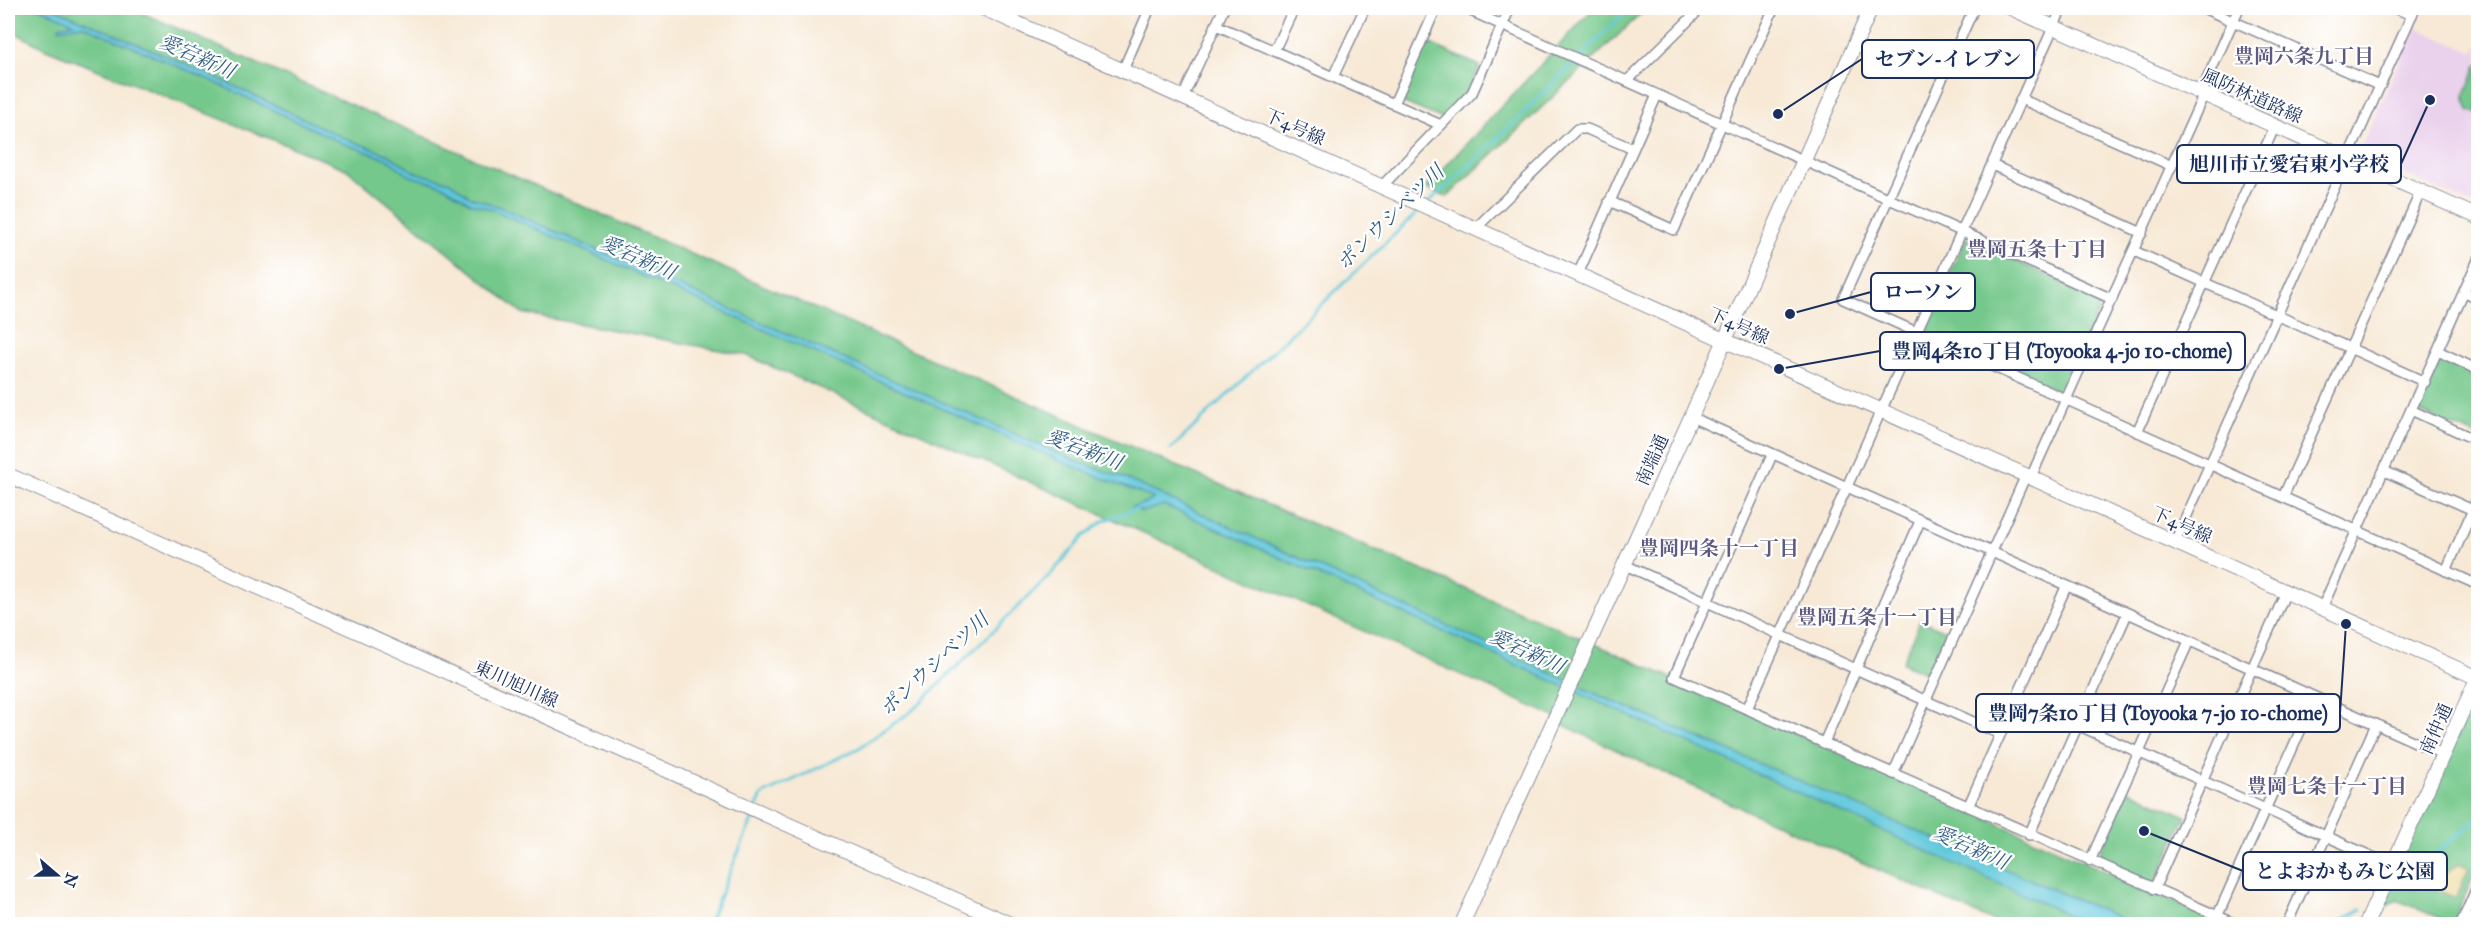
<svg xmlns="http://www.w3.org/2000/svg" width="2486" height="932" font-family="'IM FELL Great Primer','Noto Serif JP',serif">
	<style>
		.built { fill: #ead1ec }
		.green { fill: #75c88b; stroke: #487c74; stroke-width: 1.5 }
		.sand { fill: #eeda9e; stroke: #84847e; stroke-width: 1.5 }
		.water { fill: #5fc8da; stroke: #3d7c9c; stroke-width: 1.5 }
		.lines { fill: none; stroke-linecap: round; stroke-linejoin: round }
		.stream { stroke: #5fc8da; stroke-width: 3 }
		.street-casing { stroke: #898c9a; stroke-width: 12 }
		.secondary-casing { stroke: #898c9a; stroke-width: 16 }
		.street { stroke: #fff; stroke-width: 9 }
		.secondary { stroke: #fff; stroke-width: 14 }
		.labels { text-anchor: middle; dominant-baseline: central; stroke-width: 4.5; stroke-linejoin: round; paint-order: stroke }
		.street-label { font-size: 18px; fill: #1b2f5e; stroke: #fff }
		.water-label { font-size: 20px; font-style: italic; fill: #2f5d83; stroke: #fff }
		.neighbourhood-label { font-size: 20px; font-weight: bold; fill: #5f5a81; stroke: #fff }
		.leader { fill: none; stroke: #1b2f5e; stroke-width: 2 }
		.callout-dot { fill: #1b2f5e; stroke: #fff; stroke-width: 2 }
		.callout { fill: #fff; stroke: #1b2f5e; stroke-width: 2 }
		.callout-label { font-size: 20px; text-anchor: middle; font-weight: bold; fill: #1b2f5e }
	</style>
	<rect width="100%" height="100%" fill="#fff"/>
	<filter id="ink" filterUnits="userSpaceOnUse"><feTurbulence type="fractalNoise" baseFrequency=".0167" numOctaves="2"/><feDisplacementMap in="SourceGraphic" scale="12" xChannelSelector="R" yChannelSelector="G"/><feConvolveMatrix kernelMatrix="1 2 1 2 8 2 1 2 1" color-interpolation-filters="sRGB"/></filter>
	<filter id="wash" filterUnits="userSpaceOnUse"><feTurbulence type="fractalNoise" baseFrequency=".008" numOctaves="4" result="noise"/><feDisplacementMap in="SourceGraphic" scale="24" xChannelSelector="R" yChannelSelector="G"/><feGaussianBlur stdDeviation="1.35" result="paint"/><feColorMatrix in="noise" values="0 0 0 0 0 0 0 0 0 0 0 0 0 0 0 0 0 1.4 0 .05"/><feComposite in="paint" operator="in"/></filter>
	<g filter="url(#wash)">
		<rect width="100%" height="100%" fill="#f7e9d5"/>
		<path class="built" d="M 2415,27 L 2474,53 L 2478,44 L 2478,207 L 2364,156 L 2361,147 Z"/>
		<g class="green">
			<path d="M 8,8 L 131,8 L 1104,435 L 1595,644 L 2224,924 L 1999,924 L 1703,791 L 1559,723 L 1553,716 L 746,355 L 522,313 L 346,169 L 46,49 L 8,29 Z"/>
			<path d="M 1594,8 L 1647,8 L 1447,197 L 1425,188 Z"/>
			<path d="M 1426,42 L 1480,66 L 1470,90 L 1443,119 L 1400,101 Z"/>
			<path d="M 2478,64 L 2478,114 L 2469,110 L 2464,96 Z"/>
			<path d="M 1966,238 L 2103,301 L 2061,392 L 1923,332 Z"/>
			<path d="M 2441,357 L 2478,374 L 2478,437 L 2418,411 Z"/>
			<path d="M 1920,620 L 1946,631 L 1928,674 L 1902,663 Z"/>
			<path d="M 2478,689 L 2478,865 L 2453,924 L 2397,900 L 2376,913 Z"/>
			<path d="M 2128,790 L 2186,816 L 2155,884 L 2098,861 L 2098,857 Z"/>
		</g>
		<path class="sand" d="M 2459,863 L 2469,868 L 2456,898 L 2430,887 Z"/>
		<path class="water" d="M 39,8 L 53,8 L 213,76 L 344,138 L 389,155 L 415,172 L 450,182 L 471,197 L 500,207 L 1078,462 L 1122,477 L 1601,696 L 2134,924 L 2088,924 L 1164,505 L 1142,512 L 1132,507 L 1151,501 L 1153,498 L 1076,468 L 491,209 L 470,203 L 444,186 L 410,176 L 387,159 L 342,143 L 210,80 L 82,25 L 60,29 L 59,26 L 74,23 Z"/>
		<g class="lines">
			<g class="stream">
				<path d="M 8,31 L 18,8"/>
				<path d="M 1428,203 L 1473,162 L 1630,8"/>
				<path d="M 1171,449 L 1421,209"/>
				<path d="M 757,807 L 762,795 L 859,748 L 913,710 L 1051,574 L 1084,536 L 1103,521 L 1138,508"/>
				<path d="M 2393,887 L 2478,819"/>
				<path d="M 708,924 L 755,813"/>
				<path d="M 2337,924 L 2362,909"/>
			</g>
		</g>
	</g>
	<g filter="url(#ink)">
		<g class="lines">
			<defs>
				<g id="street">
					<path d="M 1464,8 L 2112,299"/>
					<path d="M 1974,8 L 1843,299 L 2478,585"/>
					<path d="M 2203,8 L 2380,86"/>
					<path d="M 2394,8 L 2412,15"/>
					<path d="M 1216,25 L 1441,125"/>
					<path d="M 1274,51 L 1294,8"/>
					<path d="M 1123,70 L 1150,8"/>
					<path d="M 1333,77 L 1365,8"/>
					<path d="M 1627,81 L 1701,8"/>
					<path d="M 2201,93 L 2239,8"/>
					<path d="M 1183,97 L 1224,8"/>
					<path d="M 2021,99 L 2172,166"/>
					<path d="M 1394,104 L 1436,8"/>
					<path d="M 1992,165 L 2142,233"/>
					<path d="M 1382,186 L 1472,93 L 1510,8"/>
					<path d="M 1609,201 L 1674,230 L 1774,8"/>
					<path d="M 1476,228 L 1577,129 L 1587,129 L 1633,149"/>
					<path d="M 2134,251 L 2425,382"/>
					<path d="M 1578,274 L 1657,95"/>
					<path d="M 2465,292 L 2478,298"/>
					<path d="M 2438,351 L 2478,370"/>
					<path d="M 2411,410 L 2478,441"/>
					<path d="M 1691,417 L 2444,755"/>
					<path d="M 2137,432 L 2275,126"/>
					<path d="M 1772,455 L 1674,677 L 2236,924"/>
					<path d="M 2384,471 L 2473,510"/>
					<path d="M 2031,477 L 2204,94"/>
					<path d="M 2283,497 L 2421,191"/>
					<path d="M 2175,542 L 2415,8"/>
					<path d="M 1625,565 L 2000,734"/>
					<path d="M 2446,571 L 2478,498"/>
					<path d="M 2322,608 L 2478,260"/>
					<path d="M 2017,698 L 2393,866"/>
					<path d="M 1747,709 L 2062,8"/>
					<path d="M 1824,743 L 1920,521"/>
					<path d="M 1893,774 L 2026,475"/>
					<path d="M 1968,807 L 2066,587"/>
					<path d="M 2029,835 L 2127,614"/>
					<path d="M 2090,861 L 2189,641"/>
					<path d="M 2154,889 L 2286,592"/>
					<path d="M 2465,915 L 2478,921"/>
					<path d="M 2217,917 L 2315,698"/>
					<path d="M 2287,924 L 2376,724"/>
					<path d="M 2461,924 L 2478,885"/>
				</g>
				<g id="secondary">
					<path d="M 983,8 L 2478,678"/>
					<path d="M 2011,8 L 2478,217"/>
					<path d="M 8,475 L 1010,924"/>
					<path d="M 1462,924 L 1691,417 L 1871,8"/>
					<path d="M 2366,924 L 2478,677"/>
				</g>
			</defs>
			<use href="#street" class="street-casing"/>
			<use href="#secondary" class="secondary-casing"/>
			<use href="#street" class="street"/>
			<use href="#secondary" class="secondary"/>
		</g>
	</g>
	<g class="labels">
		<g class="street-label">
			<text transform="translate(2252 96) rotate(24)">風防林道路線</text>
			<text transform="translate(1295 127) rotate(24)">下4号線</text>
			<text transform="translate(1739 326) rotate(24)">下4号線</text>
			<text transform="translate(1652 460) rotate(-66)">南端通</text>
			<text transform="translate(2182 525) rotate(24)">下4号線</text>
			<text transform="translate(516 684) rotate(24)">東川旭川線</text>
			<text transform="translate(2436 729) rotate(-66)">南仲通</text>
		</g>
		<g class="water-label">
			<text transform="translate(197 56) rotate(24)">愛宕新川</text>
			<text transform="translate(1390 217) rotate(-44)">ポンウシベツ川</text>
			<text transform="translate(638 257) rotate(24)">愛宕新川</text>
			<text transform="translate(1084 449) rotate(21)">愛宕新川</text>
			<text transform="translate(1527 651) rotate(25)">愛宕新川</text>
			<text transform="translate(934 664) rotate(-43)">ポンウシベツ川</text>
			<text transform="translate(1971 847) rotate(24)">愛宕新川</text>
		</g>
		<g class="neighbourhood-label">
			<text x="2304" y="56">豊岡六条九丁目</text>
			<text x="2037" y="249">豊岡五条十丁目</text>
			<text x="1719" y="548">豊岡四条十一丁目</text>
			<text x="1877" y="617">豊岡五条十一丁目</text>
			<text x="2327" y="786">豊岡七条十一丁目</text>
		</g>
	</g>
	<path class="leader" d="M1778 114L1862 59M2430 100L2401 164M1790 314L1871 292M1779 369L1880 351M2346 624L2340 713M2144 831L2243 871"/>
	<g class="callout-dot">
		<circle cx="1778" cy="114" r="6"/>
		<circle cx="2430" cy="100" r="6"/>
		<circle cx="1790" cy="314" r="6"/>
		<circle cx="1779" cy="369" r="6"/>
		<circle cx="2346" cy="624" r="6"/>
		<circle cx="2144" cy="831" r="6"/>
	</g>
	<g class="callout">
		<rect x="1862" y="40" width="172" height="38" rx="6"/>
		<rect x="2177" y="145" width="224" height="38" rx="6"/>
		<rect x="1871" y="273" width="104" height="38" rx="6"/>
		<rect x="1880" y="332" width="365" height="38" rx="6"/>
		<rect x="1976" y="694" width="364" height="38" rx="6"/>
		<rect x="2243" y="852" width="204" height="38" rx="6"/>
	</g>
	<g class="callout-label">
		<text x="1948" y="66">セブン-イレブン</text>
		<text x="2289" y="171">旭川市立愛宕東小学校</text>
		<text x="1923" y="299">ローソン</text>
		<text x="2062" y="358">豊岡4条10丁目 (Toyooka 4-jo 10-chome)</text>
		<text x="2158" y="720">豊岡7条10丁目 (Toyooka 7-jo 10-chome)</text>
		<text x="2345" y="878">とよおかもみじ公園</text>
	</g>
	<rect width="2486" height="932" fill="none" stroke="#fff" stroke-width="30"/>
	<g transform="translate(57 875) rotate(110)" stroke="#ffffff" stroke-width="4.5" paint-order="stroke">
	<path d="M0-4.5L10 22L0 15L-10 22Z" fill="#1b2f5e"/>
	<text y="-9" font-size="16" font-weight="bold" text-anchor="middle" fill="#1b2f5e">N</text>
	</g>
</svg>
